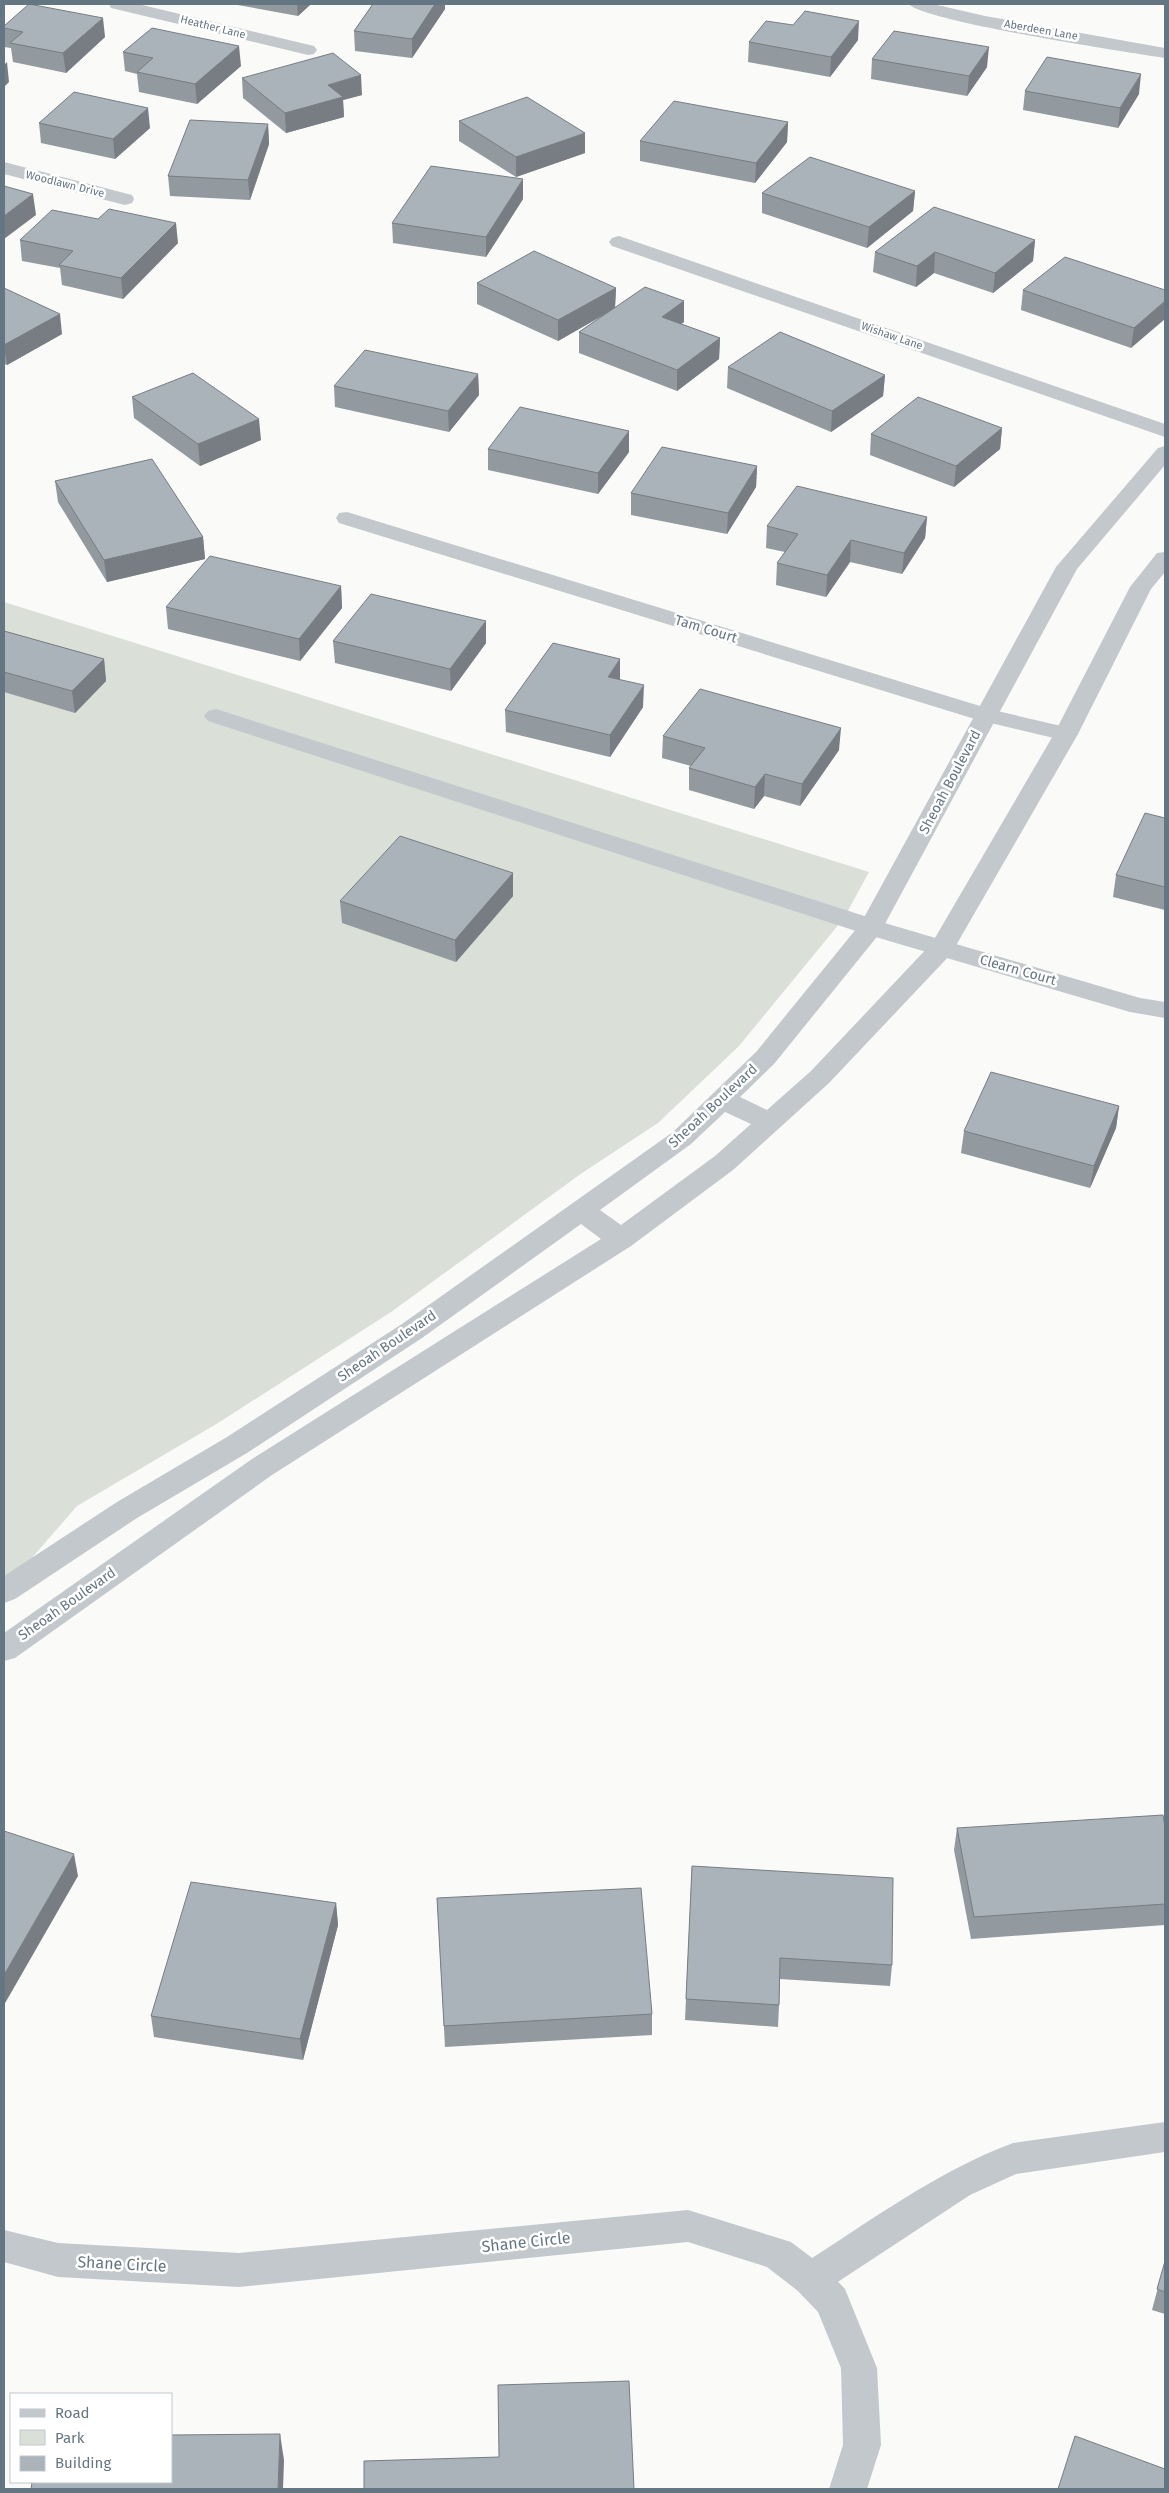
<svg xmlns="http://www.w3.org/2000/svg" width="1169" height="2493" font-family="'Fira Sans',sans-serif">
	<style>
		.green { fill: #dadfd7 }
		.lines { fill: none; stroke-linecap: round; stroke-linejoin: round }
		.service { fill: #c3c8cc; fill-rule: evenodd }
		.minor { fill: #c3c8cc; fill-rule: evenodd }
		.tertiary { fill: #c3c8cc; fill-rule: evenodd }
		.wall { fill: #929a9f }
		.shaded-wall { fill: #777d82 }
		.building { fill: #aab3b9; stroke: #777d82 }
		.labels { text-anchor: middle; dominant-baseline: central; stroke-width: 5; stroke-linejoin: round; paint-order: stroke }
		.far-street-label { font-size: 11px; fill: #657683; stroke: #fff }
		.street-label { font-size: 14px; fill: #657683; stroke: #fff }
		.near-street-label { font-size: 16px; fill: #657683; stroke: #fff }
	</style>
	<rect width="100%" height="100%" fill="#fafaf8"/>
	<path class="green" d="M 4,602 L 869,872 L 844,918 L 739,1046 L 658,1123 L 582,1173 L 391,1312 L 218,1423 L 77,1506 L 4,1590 Z"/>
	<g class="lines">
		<g class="service">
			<path d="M 216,709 L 880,921 L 883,927 L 880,933 L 871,935 L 862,933 L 208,721 L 204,716 L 208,711 Z"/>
			<path d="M 1165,2122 L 1165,2152 L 1016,2174 L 970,2195 L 824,2291 L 811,2296 L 798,2291 L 793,2279 L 798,2267 C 868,2223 935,2172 1013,2143 Z"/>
		</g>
		<g class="minor">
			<path d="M 109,4 L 138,4 L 314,46 L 317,50 L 314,54 L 308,55 L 111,8 Z"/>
			<path d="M 909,4 L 933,4 L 985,16 L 1165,48 L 1165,58 C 1132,53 921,21 909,4 Z"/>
			<path d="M 4,162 L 132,195 L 134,199 L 132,203 L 125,205 L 4,174 Z"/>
			<path d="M 619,236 L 1165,424 L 1165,437 L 612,246 L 609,242 L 612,238 Z"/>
			<path d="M 347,512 L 993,710 L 1074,729 L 1078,734 L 1074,739 L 1066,741 L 978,720 L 339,523 L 336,518 L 339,513 Z"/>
			<path d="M 871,919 L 1140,998 L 1165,1002 L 1165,1018 L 1130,1012 L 862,933 L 859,927 L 862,921 Z"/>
			<path d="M 688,2210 L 791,2242 L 824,2267 L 845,2289 L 877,2368 L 881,2445 L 867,2489 L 829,2489 L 843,2445 L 841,2368 L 818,2312 L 798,2291 L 767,2267 L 688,2242 L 239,2287 L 58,2277 L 4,2262 L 4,2230 L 58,2243 L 239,2253 Z"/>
		</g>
		<path class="tertiary" d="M 1165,446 L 1165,465 L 1077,569 L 880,933 L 774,1064 L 740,1097 L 767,1110 L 811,1071 L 932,943 L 1054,734 L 1130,587 L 1157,553 L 1165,552 L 1165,572 L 1151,589 L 1078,734 L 951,954 L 829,1083 L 733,1170 L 631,1246 L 272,1475 L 15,1658 L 4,1661 L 4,1633 L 252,1459 L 601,1239 L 581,1224 L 422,1338 L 247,1453 L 137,1518 L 15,1599 L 4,1603 L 4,1576 L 117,1502 L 227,1437 L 402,1324 L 673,1132 L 756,1052 L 861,923 L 1056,567 L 1158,448 ZM 725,1112 L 751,1124 L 715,1156 L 621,1225 L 600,1210 L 691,1144 Z"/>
	</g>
	<g class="wall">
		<path d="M 232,4 L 311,4 L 298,16 Z"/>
		<path d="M 373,4 L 445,4 L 445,9 L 412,58 L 355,51 L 354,31 Z"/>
		<path d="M 793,25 L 858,40 L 830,77 L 748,62 L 749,42 Z"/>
		<path d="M 4,26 L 105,37 L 66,73 L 13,62 L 11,48 L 4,47 Z"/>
		<path d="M 123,52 L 241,66 L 197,104 L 139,92 L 137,74 L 125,71 Z"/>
		<path d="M 872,59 L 987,67 L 967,96 L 871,79 Z"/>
		<path d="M 242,78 L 362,95 L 343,100 L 344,117 L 286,133 L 243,98 Z"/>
		<path d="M 1025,91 L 1139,94 L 1118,128 L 1023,110 Z"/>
		<path d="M 459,121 L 585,153 L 516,177 L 459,141 Z"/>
		<path d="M 788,122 L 787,142 L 755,183 L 640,161 L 640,141 Z"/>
		<path d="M 39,123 L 150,128 L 115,159 L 41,143 Z"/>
		<path d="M 268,124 L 269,144 L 250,200 L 170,196 L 168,176 Z"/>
		<path d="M 915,191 L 913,211 L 867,248 L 762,213 L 762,193 Z"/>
		<path d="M 523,199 L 486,257 L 393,243 L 392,223 Z"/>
		<path d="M 20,240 L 178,243 L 123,299 L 62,285 L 60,268 L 22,261 Z"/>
		<path d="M 1035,240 L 1033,261 L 993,293 L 934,273 L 916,287 L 873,272 L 875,252 Z"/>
		<path d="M 477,283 L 616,288 L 615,307 L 684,301 L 684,322 L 681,324 L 720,338 L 719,359 L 677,391 L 579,353 L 579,332 L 606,314 L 558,341 L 477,304 Z"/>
		<path d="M 4,288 L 62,334 L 7,365 L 4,364 Z"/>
		<path d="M 1023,290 L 1165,290 L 1131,348 L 1021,310 Z"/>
		<path d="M 728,367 L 885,375 L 883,396 L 831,432 L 727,388 Z"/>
		<path d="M 478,374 L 479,395 L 449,432 L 335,407 L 334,386 Z"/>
		<path d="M 132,397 L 261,440 L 200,466 L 134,418 Z"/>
		<path d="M 1002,428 L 1000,449 L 954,487 L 870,455 L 871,434 Z"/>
		<path d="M 629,431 L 629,452 L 598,494 L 488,470 L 488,449 Z"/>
		<path d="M 757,466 L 756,487 L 727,534 L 631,515 L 631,493 Z"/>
		<path d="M 55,481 L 203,537 L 205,559 L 107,582 L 58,502 Z"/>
		<path d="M 927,517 L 925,538 L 902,574 L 850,562 L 826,597 L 776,585 L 777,563 L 785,552 L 766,548 L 767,526 Z"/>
		<path d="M 341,586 L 342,608 L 300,661 L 168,629 L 166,607 Z"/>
		<path d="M 486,621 L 486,643 L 451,691 L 335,663 L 333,641 Z"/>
		<path d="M 4,631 L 104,659 L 106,681 L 75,713 L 4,692 Z"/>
		<path d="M 620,680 L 643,707 L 610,757 L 506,732 L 505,710 Z"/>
		<path d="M 663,736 L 839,750 L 800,806 L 764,796 L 754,809 L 689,790 L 689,768 L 691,766 L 662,758 Z"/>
		<path d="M 1165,818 L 1165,910 L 1113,897 L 1116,875 Z"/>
		<path d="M 513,873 L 513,896 L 456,962 L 342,923 L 340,901 Z"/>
		<path d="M 1119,1106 L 1116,1128 L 1090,1188 L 961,1153 L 964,1131 Z"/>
		<path d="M 1165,1826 L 1165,1925 L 971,1939 L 954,1850 L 957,1828 Z"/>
		<path d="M 692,1866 L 892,1965 L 890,1986 L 780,1979 L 779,2005 L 778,2027 L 685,2020 Z"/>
		<path d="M 437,1898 L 652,2014 L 652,2035 L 445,2047 Z"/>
		<path d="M 336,1903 L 338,1925 L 303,2060 L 154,2037 L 151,2016 Z"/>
		<path d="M 1165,2261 L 1165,2314 L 1152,2310 Z"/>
	</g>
	<g class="shaded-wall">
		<path d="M 297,4 L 311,4 L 298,16 Z"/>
		<path d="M 435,4 L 445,4 L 445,9 L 412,58 L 412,39 Z"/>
		<path d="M 103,18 L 105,37 L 66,73 L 63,53 Z"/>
		<path d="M 859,21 L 858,40 L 830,77 L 831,57 Z"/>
		<path d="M 239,46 L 241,66 L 197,104 L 195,84 Z"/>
		<path d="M 989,47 L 987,67 L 967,96 L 969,76 Z"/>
		<path d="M 7,62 L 9,82 L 4,87 L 4,65 Z"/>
		<path d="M 1141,74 L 1139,94 L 1118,128 L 1120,108 Z"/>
		<path d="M 361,75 L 362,95 L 343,100 L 344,117 L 286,133 L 285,113 L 328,85 Z"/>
		<path d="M 148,108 L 150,128 L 115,159 L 113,139 Z"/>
		<path d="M 788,122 L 787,142 L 755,183 L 756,163 Z"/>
		<path d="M 268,124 L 269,144 L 250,200 L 248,180 Z"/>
		<path d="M 585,133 L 585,153 L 516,177 L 516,157 Z"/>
		<path d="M 523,179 L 523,199 L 486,257 L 486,237 Z"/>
		<path d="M 915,191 L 913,211 L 867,248 L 869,227 Z"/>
		<path d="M 33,194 L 36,215 L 4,239 L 4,216 Z"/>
		<path d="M 176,223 L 178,243 L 123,299 L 121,278 Z"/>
		<path d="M 1035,240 L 1033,261 L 993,293 L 995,273 Z"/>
		<path d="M 935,252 L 934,273 L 916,287 L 917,266 Z"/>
		<path d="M 616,288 L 615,308 L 558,341 L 558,320 Z"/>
		<path d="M 684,301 L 684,322 L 662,337 L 662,317 Z"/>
		<path d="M 1165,301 L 1165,319 L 1131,348 L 1134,328 Z"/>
		<path d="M 60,314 L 62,334 L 7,365 L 4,345 Z"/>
		<path d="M 720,338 L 719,359 L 677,391 L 677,370 Z"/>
		<path d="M 478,374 L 479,395 L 449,432 L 448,411 Z"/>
		<path d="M 885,375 L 883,396 L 831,432 L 832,411 Z"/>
		<path d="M 259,419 L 261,440 L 200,466 L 198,444 Z"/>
		<path d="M 1002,428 L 1000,449 L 954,487 L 956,466 Z"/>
		<path d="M 629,431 L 629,452 L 598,494 L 598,473 Z"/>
		<path d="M 757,466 L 756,487 L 727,534 L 728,513 Z"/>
		<path d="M 927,517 L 925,538 L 902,574 L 904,553 Z"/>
		<path d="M 203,537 L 205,559 L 107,582 L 104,560 Z"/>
		<path d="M 851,540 L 850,562 L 826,597 L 827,575 Z"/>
		<path d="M 341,586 L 342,608 L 300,661 L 299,639 Z"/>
		<path d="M 486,621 L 486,643 L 451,691 L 450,669 Z"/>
		<path d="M 104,659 L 106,681 L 75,713 L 72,691 Z"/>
		<path d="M 620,659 L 620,680 L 608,677 Z"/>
		<path d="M 644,685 L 643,707 L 610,757 L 610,735 Z"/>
		<path d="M 841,728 L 839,750 L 800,806 L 802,784 Z"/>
		<path d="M 765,774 L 764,796 L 754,809 L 755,787 Z"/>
		<path d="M 513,873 L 513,896 L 456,962 L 455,940 Z"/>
		<path d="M 1119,1106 L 1116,1128 L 1090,1188 L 1094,1166 Z"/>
		<path d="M 74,1854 L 78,1876 L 4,2005 L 4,1975 Z"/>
		<path d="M 336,1903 L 338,1925 L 303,2060 L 300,2039 Z"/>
		<path d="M 280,2434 L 284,2460 L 283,2489 L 278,2489 Z"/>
	</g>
	<g class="building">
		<path d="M 29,4 L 103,18 L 63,53 L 10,43 L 23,32 L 4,28 L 4,26 Z"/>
		<path d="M 373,4 L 435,4 L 412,39 L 354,31 Z"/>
		<path d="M 805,11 L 859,21 L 831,57 L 749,42 L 766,21 L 793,25 Z"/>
		<path d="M 152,28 L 239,46 L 195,84 L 137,72 L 153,58 L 123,52 Z"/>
		<path d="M 894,31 L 989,47 L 969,76 L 872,59 Z"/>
		<path d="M 333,53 L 361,75 L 328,85 L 343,97 L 285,113 L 242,78 Z"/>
		<path d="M 1047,57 L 1141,74 L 1120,108 L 1025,91 Z"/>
		<path d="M 74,92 L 148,108 L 113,139 L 39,123 Z"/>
		<path d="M 527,97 L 585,133 L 516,157 L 459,121 Z"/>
		<path d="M 674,101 L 788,122 L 756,163 L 640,141 Z"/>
		<path d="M 190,120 L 268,124 L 248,180 L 168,176 Z"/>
		<path d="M 810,157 L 915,191 L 869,227 L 762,193 Z"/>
		<path d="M 431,166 L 523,179 L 486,237 L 392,223 Z"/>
		<path d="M 4,186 L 33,194 L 4,216 Z"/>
		<path d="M 934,207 L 1035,240 L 995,273 L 935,252 L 917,266 L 875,252 Z"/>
		<path d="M 109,209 L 176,223 L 121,278 L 59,265 L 73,251 L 20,240 L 52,210 L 98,219 Z"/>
		<path d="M 534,251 L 616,288 L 558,320 L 477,283 Z"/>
		<path d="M 1065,257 L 1165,290 L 1165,301 L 1134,328 L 1023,290 Z"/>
		<path d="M 645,287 L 684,301 L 662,317 L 720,338 L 677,370 L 579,332 Z"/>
		<path d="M 4,288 L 60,314 L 4,345 Z"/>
		<path d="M 780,332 L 885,375 L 832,411 L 728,367 Z"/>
		<path d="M 365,350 L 478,374 L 448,411 L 334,386 Z"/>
		<path d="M 193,373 L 259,419 L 198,444 L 132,397 Z"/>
		<path d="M 918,397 L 1002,428 L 956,466 L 871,434 Z"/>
		<path d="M 520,407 L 629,431 L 598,473 L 488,449 Z"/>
		<path d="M 662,447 L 757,466 L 728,513 L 631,493 Z"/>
		<path d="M 152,459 L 203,537 L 104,560 L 55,481 Z"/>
		<path d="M 797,486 L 927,517 L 904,553 L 851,540 L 827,575 L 777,563 L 798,534 L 767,526 Z"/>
		<path d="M 210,556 L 341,586 L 299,639 L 166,607 Z"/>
		<path d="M 371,594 L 486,621 L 450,669 L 333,641 Z"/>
		<path d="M 4,631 L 104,659 L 72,691 L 4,672 Z"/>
		<path d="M 553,643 L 620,659 L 608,677 L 644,685 L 610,735 L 505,710 Z"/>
		<path d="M 700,689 L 841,728 L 802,784 L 765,774 L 755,787 L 689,768 L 705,748 L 663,736 Z"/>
		<path d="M 1145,813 L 1165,818 L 1165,887 L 1116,875 Z"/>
		<path d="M 400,836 L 513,873 L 455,940 L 340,901 Z"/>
		<path d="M 991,1072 L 1119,1106 L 1094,1166 L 964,1131 Z"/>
		<path d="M 1163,1815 L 1165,1826 L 1165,1904 L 974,1917 L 957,1828 Z"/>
		<path d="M 4,1831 L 74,1854 L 4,1975 Z"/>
		<path d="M 692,1866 L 893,1878 L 892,1965 L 780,1958 L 779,2005 L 686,1999 Z"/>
		<path d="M 191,1882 L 336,1903 L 300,2039 L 151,2016 Z"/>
		<path d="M 641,1888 L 652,2014 L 444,2026 L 437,1898 Z"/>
		<path d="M 1165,2261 L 1165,2292 L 1157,2289 Z"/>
		<path d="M 629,2381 L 634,2489 L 364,2489 L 364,2461 L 499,2457 L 498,2385 Z"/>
		<path d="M 280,2434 L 278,2489 L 31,2489 L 32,2482 L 171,2482 L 171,2435 Z"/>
		<path d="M 1075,2436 L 1165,2469 L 1165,2489 L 1058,2489 Z"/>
	</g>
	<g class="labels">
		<g class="far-street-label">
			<text transform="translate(213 27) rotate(14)">Heather Lane</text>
			<text transform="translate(1041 30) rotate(10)">Aberdeen Lane</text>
			<text transform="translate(65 184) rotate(14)">Woodlawn Drive</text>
			<text transform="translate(892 336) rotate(19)">Wishaw Lane</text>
		</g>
		<g class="street-label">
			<text transform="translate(706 629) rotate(17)">Tam Court</text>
			<text transform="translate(950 782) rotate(-62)">Sheoah Boulevard</text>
			<text transform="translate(1018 970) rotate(16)">Clearn Court</text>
			<text transform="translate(713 1106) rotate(-43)">Sheoah Boulevard</text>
			<text transform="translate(387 1346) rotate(-34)">Sheoah Boulevard</text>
			<text transform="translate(67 1604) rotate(-35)">Sheoah Boulevard</text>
		</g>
		<g class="near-street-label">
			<text transform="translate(526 2242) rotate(-6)">Shane Circle</text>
			<text transform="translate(122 2264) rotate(3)">Shane Circle</text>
		</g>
	</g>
	<rect width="1169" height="2493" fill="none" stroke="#657683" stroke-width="10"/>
	<rect x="10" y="2393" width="162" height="90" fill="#ffffff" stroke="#c1c8cd"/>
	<rect x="20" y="2409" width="25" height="8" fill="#c3c8cc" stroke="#c1c8cd"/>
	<text x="55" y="2418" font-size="15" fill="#657683">Road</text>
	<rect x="20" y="2430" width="25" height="15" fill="#dadfd7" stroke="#c1c8cd"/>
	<text x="55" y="2443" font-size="15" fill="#657683">Park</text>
	<rect x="20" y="2456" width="25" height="15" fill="#aab3b9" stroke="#c1c8cd"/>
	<text x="55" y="2468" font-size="15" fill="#657683">Building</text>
</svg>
